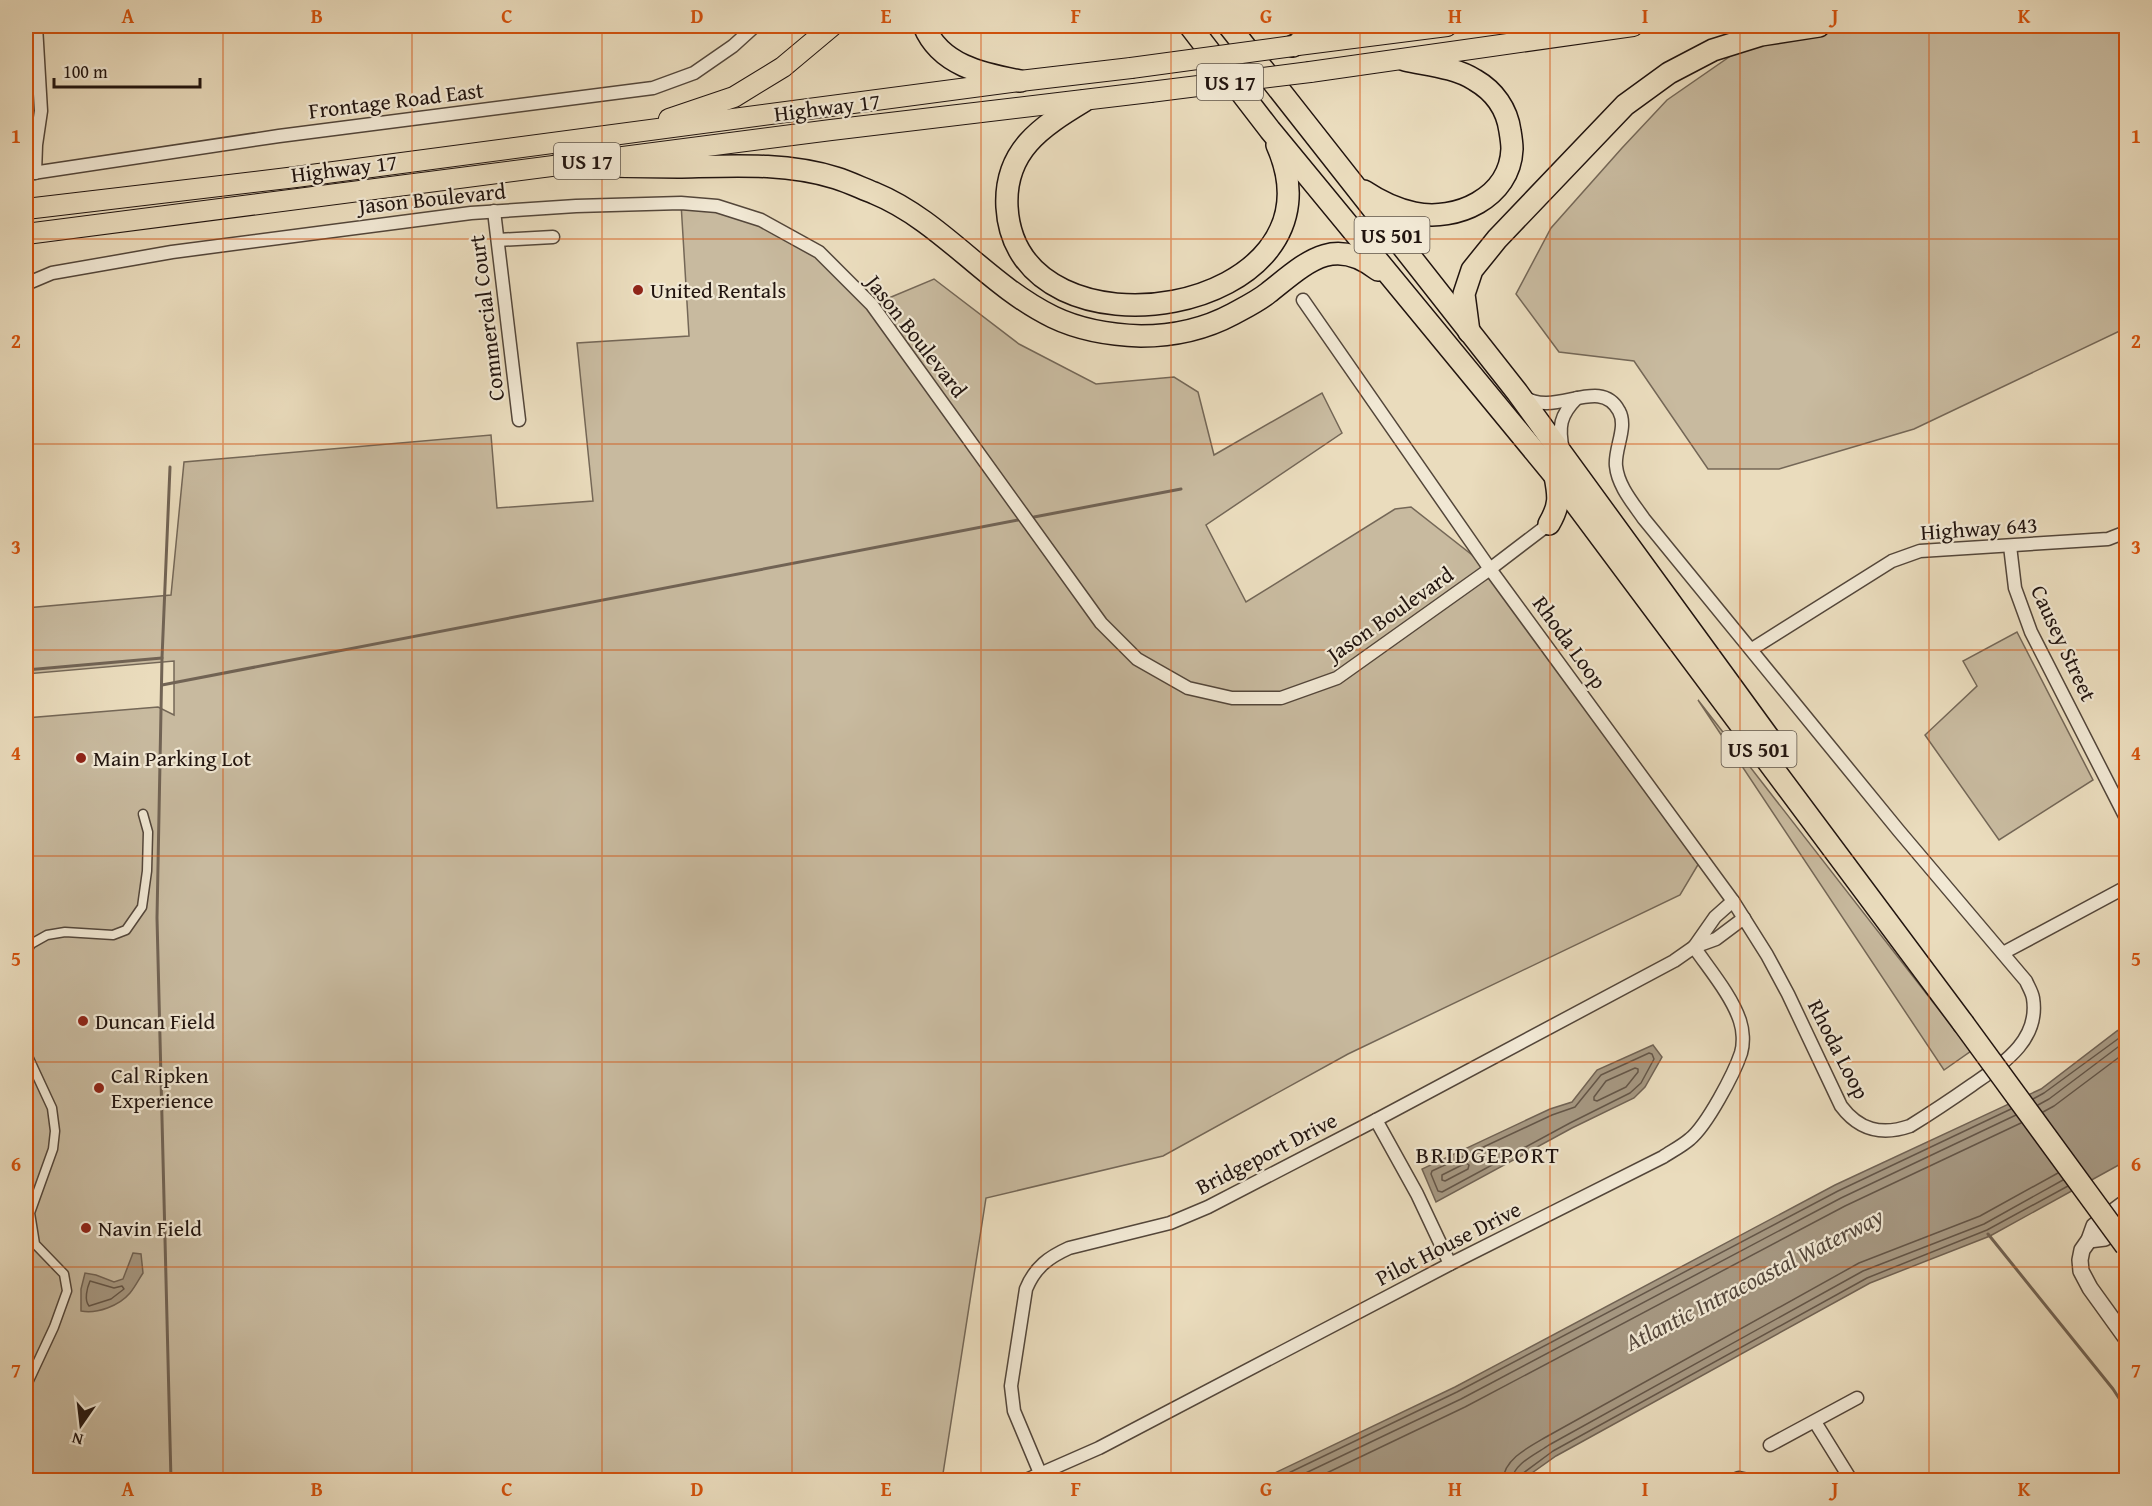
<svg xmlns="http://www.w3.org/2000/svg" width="2152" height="1506" font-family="'Gentium Book Plus',serif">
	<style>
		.green { fill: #c8ba9f; stroke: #746757; stroke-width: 1.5 }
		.water { fill: #a69882; stroke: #716354; stroke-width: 1.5 }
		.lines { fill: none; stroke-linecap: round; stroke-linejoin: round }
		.shore { stroke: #645648; stroke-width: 1.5 }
		.stream { stroke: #716354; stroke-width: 3 }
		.pedestrian-casing { stroke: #53463a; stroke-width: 11 }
		.minor-casing { stroke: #53463a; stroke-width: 15 }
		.tertiary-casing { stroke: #53463a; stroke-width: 18 }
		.trunk-casing { stroke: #21140f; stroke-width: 22 }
		.motorway-casing { stroke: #21140f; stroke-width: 24 }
		.pedestrian { stroke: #f1e8d4; stroke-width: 8 }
		.minor { stroke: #f1e8d4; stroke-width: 12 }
		.tertiary { stroke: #f1e8d4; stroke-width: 15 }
		.trunk { stroke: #eadcbd; stroke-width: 20 }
		.motorway { stroke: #eadcbd; stroke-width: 21 }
		.trunk-bridge-casing { stroke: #21140f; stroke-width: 22; stroke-linecap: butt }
		.motorway-bridge-casing { stroke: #21140f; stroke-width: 24; stroke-linecap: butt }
		.trunk-bridge { stroke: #eadcbd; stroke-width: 20 }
		.motorway-bridge { stroke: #eadcbd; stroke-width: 21 }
		.grid { fill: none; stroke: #d4520c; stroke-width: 1.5; stroke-opacity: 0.55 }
		.poi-dot { fill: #8f2418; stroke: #f1e8d4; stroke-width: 2 }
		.labels { text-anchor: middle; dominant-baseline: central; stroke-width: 4.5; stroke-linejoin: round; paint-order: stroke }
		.shield { fill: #f1e8d4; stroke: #5f544a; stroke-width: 1.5 }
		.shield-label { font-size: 21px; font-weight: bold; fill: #21140f }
		.street-label { font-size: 22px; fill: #21140f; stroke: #f1e8d4 }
		.poi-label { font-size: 22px; fill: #21140f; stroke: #f1e8d4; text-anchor: start }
		.neighbourhood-label { font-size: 24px; letter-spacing: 1.5px; fill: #21140f; stroke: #f1e8d4 }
		.water-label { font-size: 24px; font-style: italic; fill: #56493d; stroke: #f1e8d4 }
		.neatline { fill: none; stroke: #d4520c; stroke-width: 2 }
		.grid-label { font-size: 20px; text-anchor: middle; font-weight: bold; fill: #d4520c }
	</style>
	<rect width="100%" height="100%" fill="#eadcbd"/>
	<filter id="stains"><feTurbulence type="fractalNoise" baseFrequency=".00333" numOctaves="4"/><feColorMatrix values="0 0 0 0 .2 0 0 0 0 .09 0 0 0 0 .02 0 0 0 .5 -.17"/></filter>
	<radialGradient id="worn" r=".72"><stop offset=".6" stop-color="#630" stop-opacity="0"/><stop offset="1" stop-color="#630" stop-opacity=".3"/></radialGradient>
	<g class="green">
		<path d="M 1819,26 L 2126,26 L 2126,328 L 1914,429 L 1779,469 L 1708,469 L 1634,361 L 1559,352 L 1516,294 L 1551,228 L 1622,148 L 1667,100 L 1761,35 Z"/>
		<path d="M 681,203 L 717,206 L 819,252 L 872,305 L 934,279 L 1019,344 L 1096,384 L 1174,377 L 1198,392 L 1214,455 L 1322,393 L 1342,433 L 1206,525 L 1246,602 L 1395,509 L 1411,507 L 1490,569 L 1702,858 L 1680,895 L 1348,1054 L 1163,1156 L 986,1198 L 942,1480 L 26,1480 L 26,718 L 158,707 L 174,715 L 174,661 L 26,674 L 26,608 L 171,595 L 184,462 L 491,435 L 497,508 L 593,501 L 577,343 L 689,336 Z"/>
		<path d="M 2017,632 L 2093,780 L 1999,840 L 1925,735 L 1977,686 L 1963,661 Z"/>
		<path d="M 1698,700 L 1971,1051 L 1944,1070 Z"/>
	</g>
	<g class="water">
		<path d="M 2126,1026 L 2126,1161 L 1990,1236 L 1870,1283 L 1556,1456 L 1522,1480 L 1260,1480 L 1455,1387 L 1835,1185 L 2041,1089 L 2117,1031 Z"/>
		<path d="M 1653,1045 L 1662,1057 L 1645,1087 L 1634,1098 L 1572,1128 L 1436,1202 L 1422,1169 L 1550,1109 L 1572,1102 L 1597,1070 Z"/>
		<path d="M 133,1253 L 141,1254 L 143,1273 C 139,1279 135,1287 130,1293 C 119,1306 97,1314 81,1311 L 81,1289 L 85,1273 L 96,1275 L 114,1282 L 123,1279 Z"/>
	</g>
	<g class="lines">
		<g class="shore">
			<path d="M 1649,1053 L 1652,1054 L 1654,1059 L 1641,1083 L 1630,1093 L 1570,1123 L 1442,1192 L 1438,1191 L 1431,1174 L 1432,1171 L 1552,1115 L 1575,1107 L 1601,1075 Z"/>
			<path d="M 1635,1068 L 1638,1069 L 1638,1072 L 1626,1087 L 1597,1101 L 1594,1100 L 1594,1097 L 1606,1081 Z"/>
			<path d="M 2033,1099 L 2044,1093 L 2126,1033"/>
			<path d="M 2038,1105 L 2049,1099 L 2126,1041"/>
			<path d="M 2043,1112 L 2054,1106 L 2126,1052"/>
			<path d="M 1466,1163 L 1469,1165 L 1468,1169 L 1445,1181 L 1442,1180 L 1442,1175 Z"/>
			<path d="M 90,1281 L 114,1288 L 122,1286 L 124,1289 L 111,1299 L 89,1306 C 84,1300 87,1288 90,1281 Z"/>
			<path d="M 1274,1480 L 1457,1392 L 1838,1191 L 2011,1109"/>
			<path d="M 1291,1480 L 1461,1399 L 1841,1198 L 2016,1115"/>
			<path d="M 1312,1480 L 1465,1407 L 1845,1206 L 2021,1123"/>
			<path d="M 1503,1480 C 1504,1459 1529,1447 1546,1437 L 1859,1263 L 1980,1216 L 2058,1173"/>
			<path d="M 1512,1480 C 1513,1464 1536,1454 1549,1445 L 1863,1271 L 1984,1224 L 2063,1180"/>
			<path d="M 1519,1480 L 1522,1474 L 1553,1451 L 1867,1278 L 1987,1230 L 2068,1186"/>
		</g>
		<g class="stream">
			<path d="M 170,467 L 162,658 L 157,918 L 171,1480"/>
			<path d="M 1034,517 L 1181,489"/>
			<path d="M 26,670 L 162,658"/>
			<path d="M 162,685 L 1018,520"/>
			<path d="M 1988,1234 L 2113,1389 L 2126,1409"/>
		</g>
		<defs>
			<g id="pedestrian">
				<path d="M 26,952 L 31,944 L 47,935 L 65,932 L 113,935 L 126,930 L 142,907 L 147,871 L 148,832 L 143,814"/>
				<path d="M 26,1052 L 52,1108 L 55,1131 L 53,1149 L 30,1213 L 35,1244 L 64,1274 L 67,1291 L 54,1327 L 26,1387"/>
			</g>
			<g id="minor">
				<path d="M 35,173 L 36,145 L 41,111 L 36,26"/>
				<path d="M 26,174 L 279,136 L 653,88 L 694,73 L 733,46 L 755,26"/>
				<path d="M 494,211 L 519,420"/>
				<path d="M 498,240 L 553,237"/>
				<path d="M 26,284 L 52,273 L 172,252 L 471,213 L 576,206 L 681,203 L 717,206 L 761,220 L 819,252 L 872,305 L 1101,623 L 1137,659 L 1188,688 L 1232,698 L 1281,698 L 1337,678 L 1490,569 L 1549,524"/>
				<path d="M 1303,300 L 1490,569 L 1733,901 L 1767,955 L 1788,994 L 1841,1106 C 1859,1130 1881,1136 1910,1126 C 1931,1113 1952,1099 1972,1085 C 2002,1064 2040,1041 2033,998 C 2032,992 2028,986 2026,981 L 1899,831 L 1644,519 C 1633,503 1618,486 1616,466 C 1614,449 1628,427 1619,411 C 1600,375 1555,418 1524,397"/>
				<path d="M 1563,450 C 1558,427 1560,415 1577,398"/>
				<path d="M 2010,546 L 2015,588 L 2031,632 L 2126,818"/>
				<path d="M 1752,649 L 1892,561 L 1920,551 L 2108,539 L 2126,532"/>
				<path d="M 1694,947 L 1715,917 L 1733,901"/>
				<path d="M 2003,953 L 2126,887"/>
				<path d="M 1376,1120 L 1417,1194 L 1450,1264"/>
				<path d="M 1815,1422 L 1851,1480"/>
				<path d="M 1770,1445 L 1857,1398"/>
				<path d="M 1040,1473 L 1014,1411 L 1011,1386 L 1026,1289 C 1035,1267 1049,1257 1069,1248 L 1170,1223 L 1208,1207 L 1376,1120 L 1674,961 L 1694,947 L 1716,939 L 1744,918"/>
				<path d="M 1026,1480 L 1099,1448 L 1450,1264 L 1663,1157 C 1672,1151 1682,1146 1690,1139 C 1707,1125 1734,1074 1741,1053 C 1744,1043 1743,1030 1740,1021 C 1732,996 1709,969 1694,947"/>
				<path d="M 1734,1480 L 1739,1478 L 1748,1480"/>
			</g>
			<g id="tertiary">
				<path d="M 2126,1204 L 2122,1205 L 2094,1226 L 2089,1240 L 2082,1250 L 2080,1260 L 2081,1271 L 2090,1288 L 2126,1338"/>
				<path d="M 2089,1240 L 2105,1238 L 2126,1221"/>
			</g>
			<g id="trunk">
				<path d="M 1298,45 L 1447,26"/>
				<path d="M 1310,72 L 1633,26"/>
				<path d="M 669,119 L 734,97 L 783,67 L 832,26"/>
				<path d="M 26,209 L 296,177 L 1020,81 L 1131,68"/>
				<path d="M 26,234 L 831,130 L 1150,92"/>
			</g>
			<g id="motorway">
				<path d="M 924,26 C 940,65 982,74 1020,81"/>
				<path d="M 1190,26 L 1270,130 L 1555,476 L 1963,1023"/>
				<path d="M 1229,26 L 1517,392 L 1772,742"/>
				<path d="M 1293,46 L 1331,26"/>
				<path d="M 1084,101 C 1041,127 1004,151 1007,207 C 1016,370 1353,316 1277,145"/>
				<path d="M 560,164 C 599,166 638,167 678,167 C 730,166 785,162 836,178 C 849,182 861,188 874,193 C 942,221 987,285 1053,317 C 1080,330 1111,335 1141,336 C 1172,336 1205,329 1233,314 C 1244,308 1258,301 1268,293 C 1305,264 1333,234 1378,270"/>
				<path d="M 1364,191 C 1379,201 1395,209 1414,213 C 1456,222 1510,198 1512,149 C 1512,143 1511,137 1510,131 C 1507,109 1494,91 1475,80 C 1455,67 1427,65 1405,60"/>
				<path d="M 1469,332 L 1464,294 L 1472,270 L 1497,239 L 1625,105 L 1669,73 L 1713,50 L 1761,35 L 1819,26"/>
				<path d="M 1549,524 C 1560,505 1559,497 1555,476"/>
			</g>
		</defs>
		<use href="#pedestrian" class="pedestrian-casing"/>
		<use href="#minor" class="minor-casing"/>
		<use href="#tertiary" class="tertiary-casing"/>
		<use href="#trunk" class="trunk-casing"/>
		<use href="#motorway" class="motorway-casing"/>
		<use href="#pedestrian" class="pedestrian"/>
		<use href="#minor" class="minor"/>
		<use href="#tertiary" class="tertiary"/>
		<use href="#trunk" class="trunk"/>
		<use href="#motorway" class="motorway"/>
		<defs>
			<g id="trunk-bridge">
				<path d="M 1131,68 L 1293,46"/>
				<path d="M 1150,92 L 1310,72"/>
			</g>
			<path id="motorway-bridge" d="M 1963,1023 L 2126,1246"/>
		</defs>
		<use href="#trunk-bridge" class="trunk-bridge-casing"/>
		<use href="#motorway-bridge" class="motorway-bridge-casing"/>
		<use href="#trunk-bridge" class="trunk-bridge"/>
		<use href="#motorway-bridge" class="motorway-bridge"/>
	</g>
	<path class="grid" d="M 223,26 L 223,1480M 412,26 L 412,1480M 602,26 L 602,1480M 792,26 L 792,1480M 981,26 L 981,1480M 1171,26 L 1171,1480M 1360,26 L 1360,1480M 1550,26 L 1550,1480M 1740,26 L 1740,1480M 1929,26 L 1929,1480M 26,239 L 2126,239M 26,444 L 2126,444M 26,650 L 2126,650M 26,856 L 2126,856M 26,1062 L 2126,1062M 26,1267 L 2126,1267"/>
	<g class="poi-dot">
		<circle cx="638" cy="290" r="6"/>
		<circle cx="81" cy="758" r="6"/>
		<circle cx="83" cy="1021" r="6"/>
		<circle cx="99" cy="1088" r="6"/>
		<circle cx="86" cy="1228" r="6"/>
	</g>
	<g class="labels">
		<g class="shield">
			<rect x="1197" y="64" width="66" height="36" rx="4.5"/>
			<rect x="554" y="143" width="66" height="36" rx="4.5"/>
			<rect x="1354.5" y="217" width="75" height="36" rx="4.5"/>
			<rect x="1721.5" y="731" width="75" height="36" rx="4.5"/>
		</g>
		<g class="shield-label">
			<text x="1230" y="82">US 17</text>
			<text x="587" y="161">US 17</text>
			<text x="1392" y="235">US 501</text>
			<text x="1759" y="749">US 501</text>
		</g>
		<g class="street-label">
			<text transform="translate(396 100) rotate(-7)">Frontage Road East</text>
			<text transform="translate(827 107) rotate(-7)">Highway 17</text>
			<text transform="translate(344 168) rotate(-7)">Highway 17</text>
			<text transform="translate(432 198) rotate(-6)">Jason Boulevard</text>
			<text transform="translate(486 318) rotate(-97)">Commercial Court</text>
			<text transform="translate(917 336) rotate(52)">Jason Boulevard</text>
			<text transform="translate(1979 528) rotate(-4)">Highway 643</text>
			<text transform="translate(1390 614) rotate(-35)">Jason Boulevard</text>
			<text transform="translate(1570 642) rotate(54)">Rhoda Loop</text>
			<text transform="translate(2064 643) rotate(65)">Causey Street</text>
			<text transform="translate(1839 1049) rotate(63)">Rhoda Loop</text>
			<text transform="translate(1266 1153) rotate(-27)">Bridgeport Drive</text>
			<text transform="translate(1448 1243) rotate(-27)">Pilot House Drive</text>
		</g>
		<g class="poi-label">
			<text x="650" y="290">United Rentals</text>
			<text x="93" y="758">Main Parking Lot</text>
			<text x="95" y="1021">Duncan Field</text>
			<text x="111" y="1075">Cal Ripken<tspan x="111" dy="25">Experience</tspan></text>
			<text x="98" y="1228">Navin Field</text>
		</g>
		<g class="neighbourhood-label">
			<text x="1488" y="1154">BRIDGEPORT</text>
		</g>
		<g class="water-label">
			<text transform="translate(1754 1279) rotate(-27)">Atlantic Intracoastal Waterway</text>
		</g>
	</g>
	<rect width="2152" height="1506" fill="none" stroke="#eadcbd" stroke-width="66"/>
	<g transform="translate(81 1425) rotate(194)" stroke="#f1e8d4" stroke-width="4.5" paint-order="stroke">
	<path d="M0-4.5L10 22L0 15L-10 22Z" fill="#21140f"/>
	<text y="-9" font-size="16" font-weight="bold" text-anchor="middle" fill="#21140f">N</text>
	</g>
	<path d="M54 78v9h146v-9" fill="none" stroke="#21140f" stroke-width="3"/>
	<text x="63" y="78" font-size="18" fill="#21140f" stroke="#f1e8d4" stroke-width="4.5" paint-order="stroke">100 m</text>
	<rect x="33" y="33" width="2086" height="1440" class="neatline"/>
	<g class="grid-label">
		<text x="128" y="23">A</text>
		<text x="317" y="23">B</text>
		<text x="507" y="23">C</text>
		<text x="697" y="23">D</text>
		<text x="886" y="23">E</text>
		<text x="1076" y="23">F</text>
		<text x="1266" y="23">G</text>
		<text x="1455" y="23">H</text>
		<text x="1645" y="23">I</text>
		<text x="1835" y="23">J</text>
		<text x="2024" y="23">K</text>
		<text x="16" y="143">1</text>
		<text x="2136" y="143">1</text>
		<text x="16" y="348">2</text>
		<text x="2136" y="348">2</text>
		<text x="16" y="554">3</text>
		<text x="2136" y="554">3</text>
		<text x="16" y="760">4</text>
		<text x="2136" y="760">4</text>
		<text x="16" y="966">5</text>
		<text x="2136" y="966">5</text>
		<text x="16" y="1171">6</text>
		<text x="2136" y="1171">6</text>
		<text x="16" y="1377">7</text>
		<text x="2136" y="1377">7</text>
		<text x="128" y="1496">A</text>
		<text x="317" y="1496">B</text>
		<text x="507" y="1496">C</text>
		<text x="697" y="1496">D</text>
		<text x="886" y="1496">E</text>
		<text x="1076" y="1496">F</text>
		<text x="1266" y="1496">G</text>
		<text x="1455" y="1496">H</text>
		<text x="1645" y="1496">I</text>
		<text x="1835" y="1496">J</text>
		<text x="2024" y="1496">K</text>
	</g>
	<rect width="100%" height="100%" filter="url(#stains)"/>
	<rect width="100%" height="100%" fill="url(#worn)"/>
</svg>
